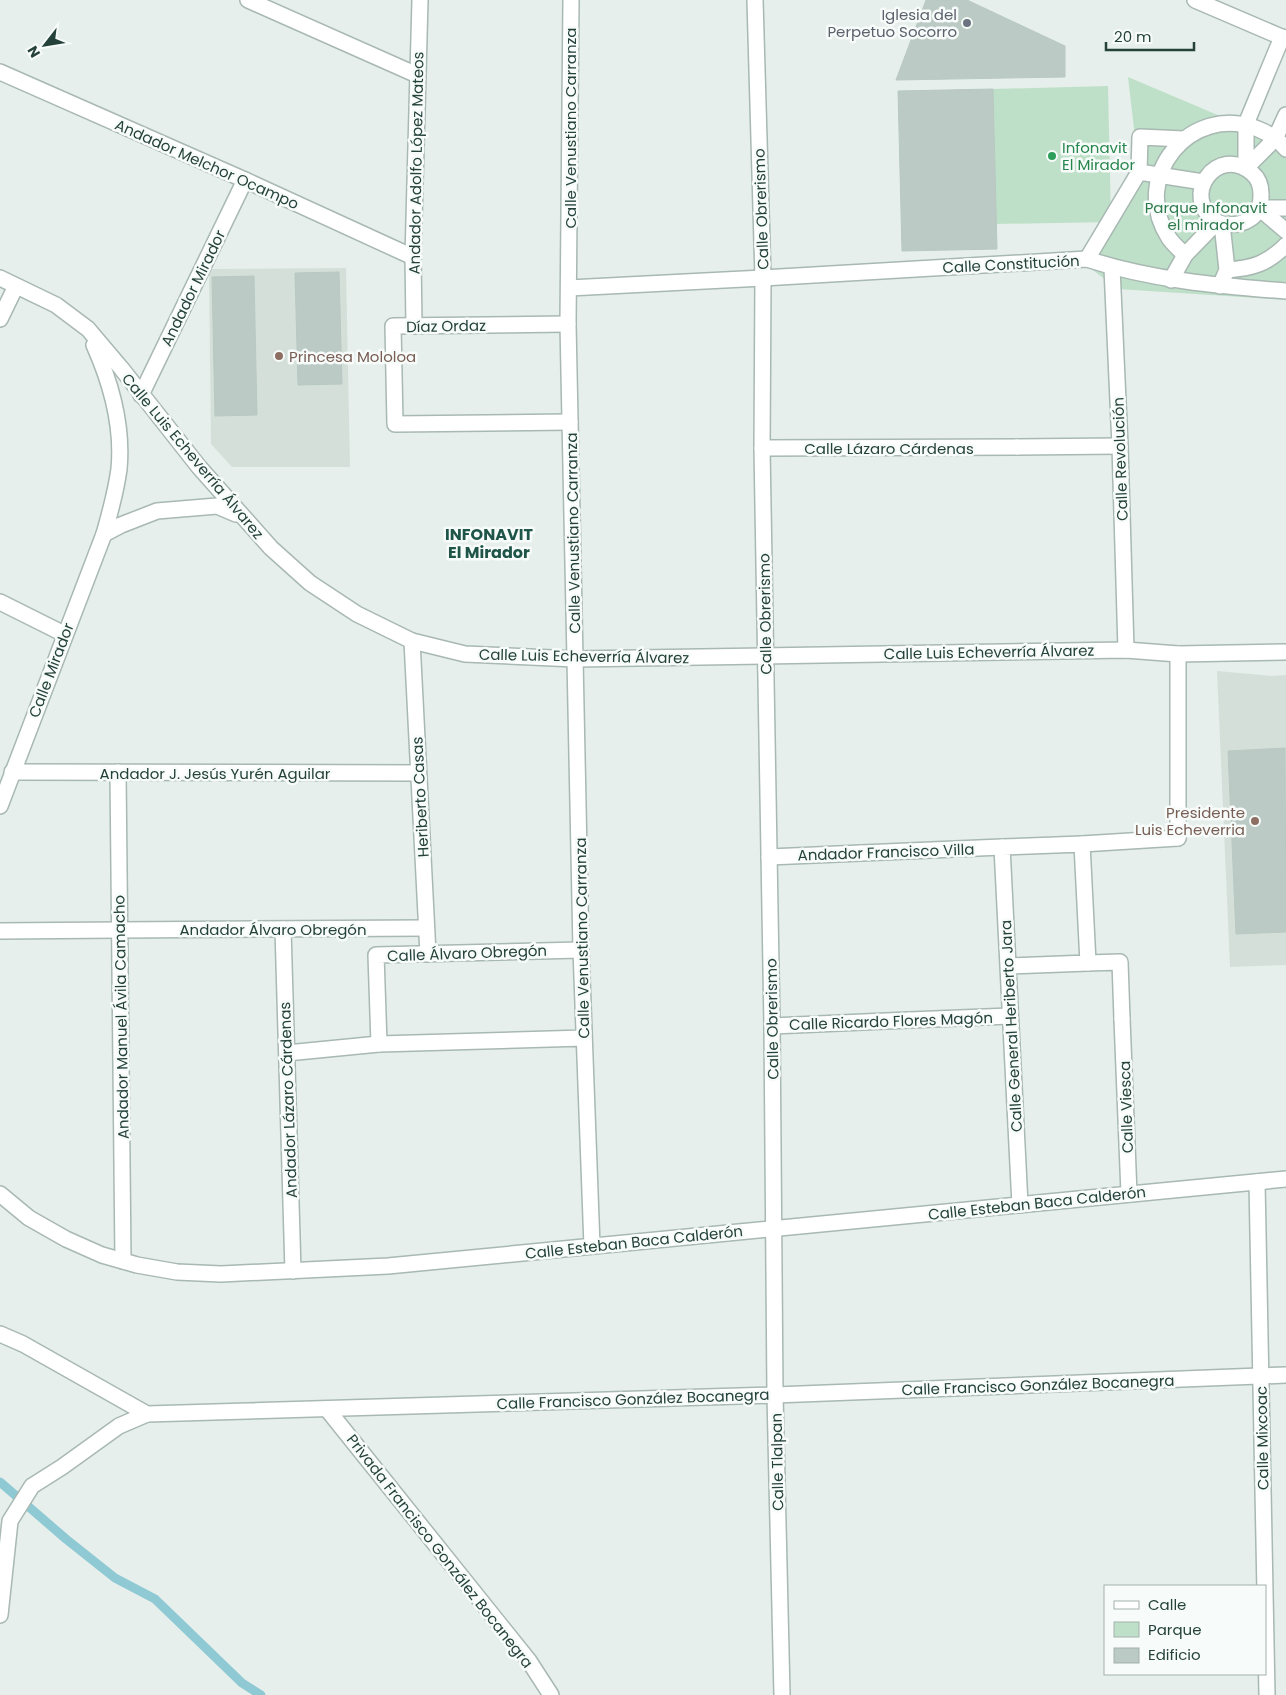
<svg xmlns="http://www.w3.org/2000/svg" width="1286" height="1695" font-family="Poppins,sans-serif">
	<style>
		.built { fill: #d4dfda }
		.green { fill: #bfe0c8 }
		.lines { fill: none; stroke-linecap: round; stroke-linejoin: round }
		.stream { stroke: #8ec9d4; stroke-width: 9 }
		.building { fill: #bbcac4; stroke: #b8c9c2 }
		.pedestrian-casing { stroke: #a8b8b2; stroke-width: 18 }
		.minor-casing { stroke: #a8b8b2; stroke-width: 18 }
		.pedestrian { stroke: #fff; stroke-width: 15 }
		.minor { stroke: #fff; stroke-width: 15 }
		.worship-dot { fill: #6b7280; stroke: #f7fbf9; stroke-width: 2 }
		.leisure-dot { fill: #2e9e5b; stroke: #f7fbf9; stroke-width: 2 }
		.education-dot { fill: #8d6e63; stroke: #f7fbf9; stroke-width: 2 }
		.labels { text-anchor: middle; dominant-baseline: central; stroke-width: 5; stroke-linejoin: round; paint-order: stroke }
		.worship-label { font-size: 15px; fill: #5b616d; stroke: #f7fbf9; text-anchor: end }
		.street-label { font-size: 15px; fill: #24423a; stroke: #f7fbf9 }
		.leisure-label { font-size: 15px; fill: #27864d; stroke: #f7fbf9; text-anchor: start }
		.park-label { font-size: 15px; fill: #2d7a4b; stroke: #f7fbf9 }
		.education-label { font-size: 15px; fill: #785e54; stroke: #f7fbf9; text-anchor: start }
		.neighbourhood-label { font-size: 16px; font-weight: bold; fill: #1f5548; stroke: #f7fbf9 }
	</style>
	<rect width="100%" height="100%" fill="#e6efeb"/>
	<g class="built">
		<path d="M 346,268 L 350,467 L 232,467 L 211,444 L 209,269 Z"/>
		<path d="M 1217,671 L 1272,676 L 1286,675 L 1286,965 L 1230,967 Z"/>
	</g>
	<g class="green">
		<path d="M 1128,77 L 1286,144 L 1286,300 L 1118,289 L 1090,268 L 1139,172 Z"/>
		<path d="M 1108,86 L 1111,222 L 996,224 L 993,89 Z"/>
	</g>
	<g class="lines">
		<path class="stream" d="M 0,1482 L 66,1539 L 115,1578 L 155,1599 L 242,1683 L 261,1695"/>
	</g>
	<g class="building">
		<path d="M 926,0 L 967,0 L 1065,46 L 1065,77 L 896,80 Z"/>
		<path d="M 993,89 L 997,249 L 902,251 L 898,91 Z"/>
		<path d="M 339,272 L 342,384 L 298,385 L 295,273 Z"/>
		<path d="M 254,276 L 257,415 L 215,416 L 212,277 Z"/>
		<path d="M 1285,748 L 1286,932 L 1236,934 L 1228,751 Z"/>
	</g>
	<g class="lines">
		<defs>
			<g id="pedestrian">
				<path d="M 248,0 L 417,75"/>
				<path d="M 1282,37 L 1246,124 L 1246,168 L 1275,139 L 1286,115"/>
				<path d="M 0,72 L 245,180 L 413,257"/>
				<path d="M 1139,172 L 1140,137 L 1184,139"/>
				<path d="M 1286,208 L 1259,208 L 1286,231"/>
				<path d="M 1217,222 C 1178,197 1218,143 1252,173 C 1258,178 1261,186 1261,194 C 1262,218 1243,227 1222,224"/>
				<path d="M 1185,255 C 1180,250 1173,244 1169,238 C 1129,177 1191,102 1258,129 C 1268,133 1279,140 1286,149"/>
				<path d="M 1087,259 L 1139,172 L 1203,182"/>
				<path d="M 1227,270 C 1253,268 1267,264 1286,245"/>
				<path d="M 1171,280 L 1185,255 L 1217,222 L 1222,224 L 1227,270 L 1220,286"/>
				<path d="M 569,288 L 763,278"/>
				<path d="M 0,319 L 16,286"/>
				<path d="M 141,395 L 245,180"/>
				<path d="M 1017,447 L 1120,446"/>
				<path d="M 0,602 L 64,634"/>
				<path d="M 412,641 L 428,954"/>
				<path d="M 575,659 L 581,950"/>
				<path d="M 12,772 L 418,773"/>
				<path d="M 118,772 L 123,1261"/>
				<path d="M 1082,844 L 1178,838"/>
				<path d="M 861,853 L 1002,847"/>
				<path d="M 283,929 L 293,1271"/>
				<path d="M 120,930 L 426,928"/>
				<path d="M 1088,963 L 1120,962 L 1122,1019"/>
				<path d="M 909,1020 L 1010,1016"/>
				<path d="M 287,1053 L 379,1044"/>
			</g>
			<g id="minor">
				<path d="M 571,0 L 568,324 L 575,659"/>
				<path d="M 755,0 L 763,278 L 762,448 L 772,1026 L 775,1395 L 782,1695"/>
				<path d="M 1195,0 L 1286,39"/>
				<path d="M 1112,268 L 1120,446 L 1126,650"/>
				<path d="M 0,278 L 56,305 L 88,329 L 121,368 L 199,467 L 271,548 L 310,583 L 357,614 L 412,641 L 465,654 L 575,659 L 1126,650 L 1178,654 L 1286,652"/>
				<path d="M 763,278 L 1087,259 C 1151,280 1219,286 1286,291"/>
				<path d="M 568,324 L 393,326 L 395,424 L 570,422"/>
				<path d="M 414,326 L 413,257 L 420,0"/>
				<path d="M 762,448 L 1017,447"/>
				<path d="M 104,534 L 121,525 L 157,511 L 217,506 L 236,514"/>
				<path d="M 1178,654 L 1178,838"/>
				<path d="M 0,806 L 104,534 C 110,513 116,492 119,469 C 123,427 111,383 94,345"/>
				<path d="M 769,857 L 861,853"/>
				<path d="M 0,931 L 120,930"/>
				<path d="M 1008,966 L 1088,963 L 1082,844 L 1002,847 L 1020,1205"/>
				<path d="M 1122,1019 L 1129,1194"/>
				<path d="M 772,1026 L 909,1020"/>
				<path d="M 584,1038 L 379,1044 L 376,955 L 581,950 L 592,1246"/>
				<path d="M 1257,1182 L 1267,1695"/>
				<path d="M 0,1194 L 29,1218 L 66,1239 L 102,1255 L 137,1265 L 177,1272 L 221,1274 L 388,1266 L 1286,1179"/>
				<path d="M 0,1334 L 23,1344 L 147,1414 L 775,1395 L 1286,1375"/>
				<path d="M 327,1409 L 529,1661 L 551,1695"/>
				<path d="M 0,1615 L 10,1521 L 32,1486 L 62,1467 L 119,1426 L 147,1414"/>
			</g>
		</defs>
		<use href="#pedestrian" class="pedestrian-casing"/>
		<use href="#minor" class="minor-casing"/>
		<use href="#pedestrian" class="pedestrian"/>
		<use href="#minor" class="minor"/>
	</g>
	<circle class="worship-dot" cx="967" cy="23" r="5"/>
	<circle class="leisure-dot" cx="1052" cy="156" r="5"/>
	<g class="education-dot">
		<circle cx="279" cy="356" r="5"/>
		<circle cx="1255" cy="821" r="5"/>
	</g>
	<g class="labels">
		<g class="worship-label">
			<text x="957" y="14">Iglesia del<tspan x="957" dy="17">Perpetuo Socorro</tspan></text>
		</g>
		<g class="street-label">
			<text transform="translate(570 128) rotate(-90)">Calle Venustiano Carranza</text>
			<text transform="translate(416 163) rotate(-89)">Andador Adolfo López Mateos</text>
			<text transform="translate(207 164) rotate(24)">Andador Melchor Ocampo</text>
			<text transform="translate(761 209) rotate(-92)">Calle Obrerismo</text>
			<text transform="translate(1011 264) rotate(-3)">Calle Constitución</text>
			<text transform="translate(193 288) rotate(-64)">Andador Mirador</text>
			<text transform="translate(446 326) rotate(-1)">Díaz Ordaz</text>
			<text x="889" y="448">Calle Lázaro Cárdenas</text>
			<text transform="translate(193 456) rotate(50)">Calle Luis Echeverría Álvarez</text>
			<text transform="translate(1120 459) rotate(-92)">Calle Revolución</text>
			<text transform="translate(573 533) rotate(-91)">Calle Venustiano Carranza</text>
			<text transform="translate(765 614) rotate(-91)">Calle Obrerismo</text>
			<text transform="translate(989 652) rotate(-1)">Calle Luis Echeverría Álvarez</text>
			<text transform="translate(584 656) rotate(1)">Calle Luis Echeverría Álvarez</text>
			<text transform="translate(51 670) rotate(-69)">Calle Mirador</text>
			<text x="215" y="773">Andador J. Jesús Yurén Aguilar</text>
			<text transform="translate(420 797) rotate(-93)">Heriberto Casas</text>
			<text transform="translate(886 852) rotate(-2)">Andador Francisco Villa</text>
			<text x="273" y="929">Andador Álvaro Obregón</text>
			<text transform="translate(582 938) rotate(-91)">Calle Venustiano Carranza</text>
			<text transform="translate(467 953) rotate(-2)">Calle Álvaro Obregón</text>
			<text transform="translate(121 1017) rotate(-91)">Andador Manuel Ávila Camacho</text>
			<text transform="translate(772 1019) rotate(-91)">Calle Obrerismo</text>
			<text transform="translate(891 1021) rotate(-2)">Calle Ricardo Flores Magón</text>
			<text transform="translate(1011 1026) rotate(-93)">Calle General Heriberto Jara</text>
			<text transform="translate(288 1100) rotate(-92)">Andador Lázaro Cárdenas</text>
			<text transform="translate(1126 1107) rotate(-92)">Calle Viesca</text>
			<text transform="translate(1037 1203) rotate(-6)">Calle Esteban Baca Calderón</text>
			<text transform="translate(634 1242) rotate(-6)">Calle Esteban Baca Calderón</text>
			<text transform="translate(1038 1385) rotate(-2)">Calle Francisco González Bocanegra</text>
			<text transform="translate(633 1399) rotate(-2)">Calle Francisco González Bocanegra</text>
			<text transform="translate(1262 1438) rotate(-91)">Calle Mixcoac</text>
			<text transform="translate(777 1462) rotate(-91)">Calle Tlalpan</text>
			<text transform="translate(440 1551) rotate(52)">Privada Francisco González Bocanegra</text>
		</g>
		<g class="leisure-label">
			<text x="1062" y="147">Infonavit<tspan x="1062" dy="17">El Mirador</tspan></text>
		</g>
		<g class="park-label">
			<text x="1206" y="207">Parque Infonavit<tspan x="1206" dy="17">el mirador</tspan></text>
		</g>
		<g class="education-label">
			<text x="289" y="356">Princesa Mololoa</text>
			<text x="1245" y="812" text-anchor="end">Presidente<tspan x="1245" dy="17">Luis Echeverria</tspan></text>
		</g>
		<g class="neighbourhood-label">
			<text x="489" y="534">INFONAVIT<tspan x="489" dy="18">El Mirador</tspan></text>
		</g>
	</g>
	<rect x="1104" y="1585" width="162" height="90" fill="#f7fbf9" stroke="#a3b1ad"/>
	<rect x="1114" y="1601" width="25" height="8" fill="#ffffff" stroke="#a3b1ad"/>
	<text x="1148" y="1610" font-size="15" fill="#24423a">Calle</text>
	<rect x="1114" y="1622" width="25" height="15" fill="#bfe0c8" stroke="#a3b1ad"/>
	<text x="1148" y="1635" font-size="15" fill="#24423a">Parque</text>
	<rect x="1114" y="1648" width="25" height="15" fill="#bbcac4" stroke="#a3b1ad"/>
	<text x="1148" y="1660" font-size="15" fill="#24423a">Edificio</text>
	<g transform="translate(45 45) rotate(239)" stroke="#f7fbf9" stroke-width="4" paint-order="stroke">
	<path d="M0-4L9 19L0 12L-9 19Z" fill="#24423a"/>
	<text y="-8" font-size="14" font-weight="bold" text-anchor="middle" fill="#24423a">N</text>
	</g>
	<path d="M1106 42v8h88v-8" fill="none" stroke="#24423a" stroke-width="2.5"/>
	<text x="1114" y="42" font-size="15" fill="#24423a" stroke="#f7fbf9" stroke-width="4" paint-order="stroke">20 m</text>
</svg>
